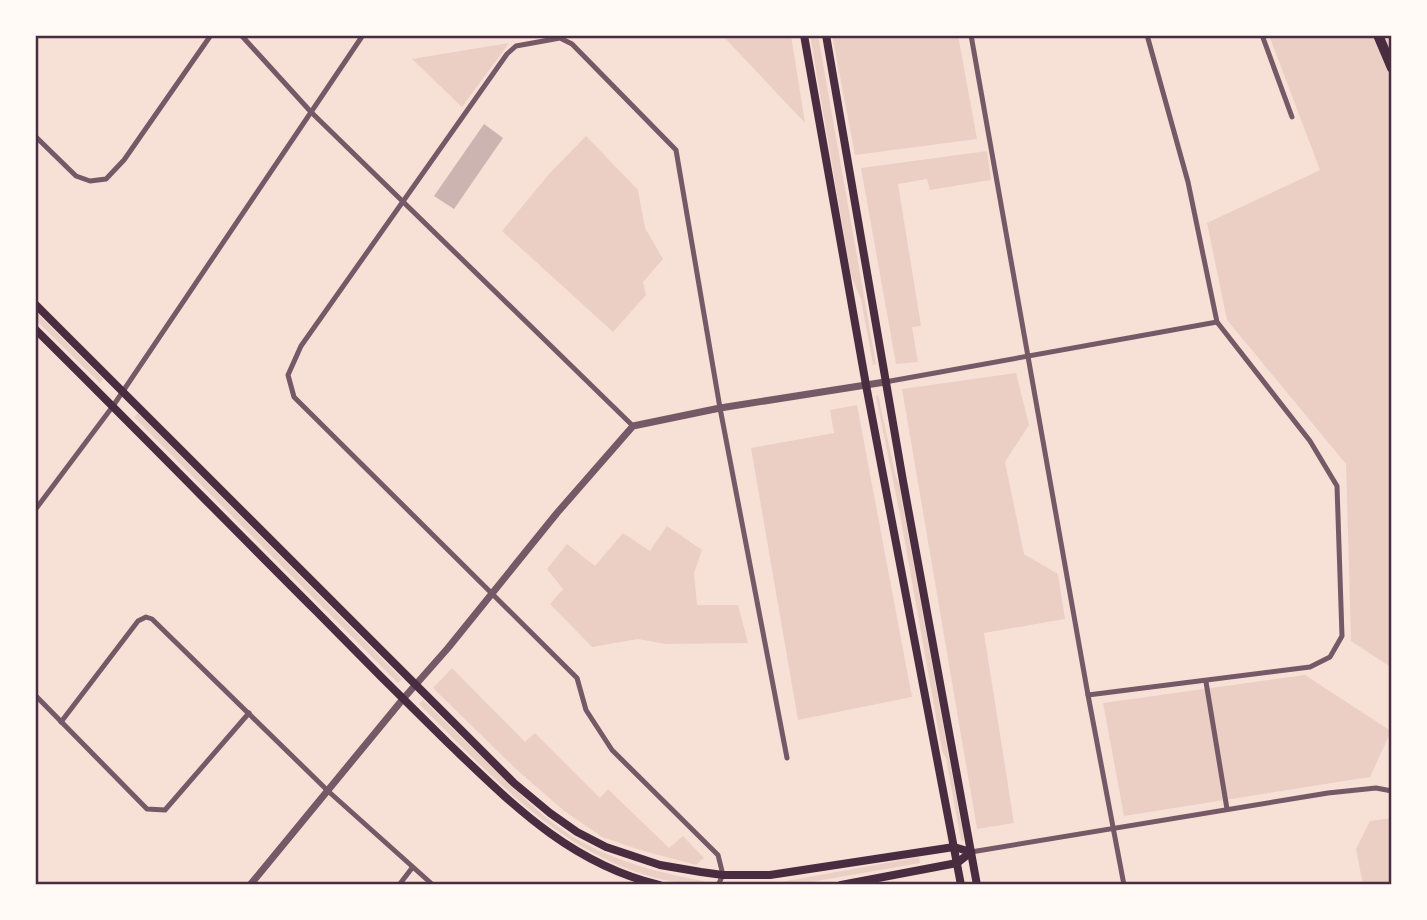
<svg xmlns="http://www.w3.org/2000/svg" width="1427" height="920" font-family="'Sofia Sans Condensed',sans-serif">
	<style>
		.green { fill: #ebcfc5 }
		.building { fill: #ccb4b1 }
		.lines { fill: none; stroke-linecap: round; stroke-linejoin: round }
		.minor { stroke: #755966; stroke-width: 5 }
		.tertiary { stroke: #755966; stroke-width: 7 }
		.secondary { stroke: #4a2c40; stroke-width: 8 }
		.motorway { stroke: #4a2c40; stroke-width: 10 }
		.neatline { fill: none; stroke: #4a2c40; stroke-width: 2.5 }
	</style>
	<rect width="100%" height="100%" fill="#f7e1d7"/>
	<g class="green">
		<path d="M 722,35 L 791,35 L 805,123 Z"/>
		<path d="M 810,35 L 818,35 L 876,364 L 873,365 L 861,299 L 851,276 Z"/>
		<path d="M 832,35 L 958,35 L 977,139 L 855,155 Z"/>
		<path d="M 1269,35 L 1392,35 L 1392,668 L 1351,641 L 1346,464 L 1227,320 L 1207,223 L 1320,170 Z"/>
		<path d="M 509,43 L 462,107 L 412,59 Z"/>
		<path d="M 586,136 L 638,190 L 645,228 L 663,259 L 643,282 L 646,295 L 613,332 L 502,231 L 549,174 Z"/>
		<path d="M 987,151 L 991,180 L 930,190 L 927,179 L 898,184 L 921,326 L 912,327 L 918,362 L 896,364 L 861,168 Z"/>
		<path d="M 35,311 L 103,379 L 100,383 L 35,319 Z"/>
		<path d="M 1016,373 L 1029,425 L 1005,462 L 1024,554 L 1058,574 L 1065,619 L 984,633 L 1014,823 L 977,829 L 902,389 Z"/>
		<path d="M 878,395 L 896,477 L 899,484 L 964,840 L 961,841 L 946,758 L 942,751 L 901,520 L 876,396 Z"/>
		<path d="M 857,405 L 912,697 L 798,720 L 751,448 L 834,433 L 830,410 Z"/>
		<path d="M 138,413 L 402,679 L 398,683 L 134,417 Z"/>
		<path d="M 667,526 L 702,550 L 694,573 L 697,605 L 738,605 L 748,643 L 666,644 L 638,639 L 592,647 L 550,604 L 563,589 L 547,569 L 567,544 L 595,566 L 623,533 L 650,551 Z"/>
		<path d="M 452,668 L 525,742 L 535,733 L 600,798 L 608,789 L 669,848 L 683,836 L 704,858 L 696,865 L 640,850 L 602,837 L 563,810 L 517,770 L 433,688 Z"/>
		<path d="M 1305,675 L 1391,731 L 1370,777 L 1124,816 L 1103,703 Z"/>
		<path d="M 423,700 C 447,723 471,747 496,770 C 522,796 549,824 582,842 C 620,863 661,873 704,881 L 704,885 C 688,883 671,882 656,878 C 557,852 489,773 419,704 Z"/>
		<path d="M 1392,818 L 1392,885 L 1363,885 L 1356,849 L 1370,821 Z"/>
		<path d="M 919,857 L 920,863 L 794,885 L 731,885 L 781,882 Z"/>
	</g>
	<path class="building" d="M 484,124 L 503,138 L 454,209 L 434,196 Z"/>
	<g class="lines">
		<g class="minor">
			<path d="M 241,35 L 311,112 L 633,426"/>
			<path d="M 971,35 L 1088,695 L 1124,885"/>
			<path d="M 1262,35 L 1292,117"/>
			<path d="M 35,136 L 76,176 L 90,181 L 106,179 L 124,160 L 211,35"/>
			<path d="M 885,382 L 1217,322"/>
			<path d="M 35,510 L 113,406 L 363,35"/>
			<path d="M 1206,682 L 1227,809"/>
			<path d="M 35,695 L 147,809 L 165,810 L 249,713"/>
			<path d="M 1088,695 L 1310,667 L 1330,657 L 1342,636 L 1337,486 L 1310,441 L 1217,322 L 1188,182 L 1147,35"/>
			<path d="M 61,722 L 138,621 L 146,617 L 152,619 L 328,791 L 433,885"/>
			<path d="M 971,852 L 1328,793 L 1376,788 L 1392,791"/>
			<path d="M 399,885 L 412,868"/>
			<path d="M 718,885 L 723,875 L 718,855 L 612,750 L 586,710 L 577,678 L 294,397 L 288,375 L 301,346 L 507,54 L 516,46 L 560,38 L 572,44 L 676,150 L 720,408 L 787,758"/>
		</g>
		<path class="tertiary" d="M 250,885 L 403,699 L 448,648 L 557,513 L 633,426 L 720,408 L 885,382"/>
		<g class="secondary">
			<path d="M 804,35 L 866,385 L 961,885"/>
			<path d="M 826,35 L 903,481 L 977,885"/>
			<path d="M 35,304 L 514,783 L 550,813 L 577,832 L 606,847 L 660,865 L 701,872 L 723,875 L 770,875 L 954,847 L 971,852"/>
			<path d="M 35,329 C 129,422 222,517 316,611 C 359,655 403,699 447,742 C 512,804 569,863 659,885"/>
			<path d="M 841,885 L 957,863 L 971,852"/>
		</g>
		<path class="motorway" d="M 1378,35 L 1392,68"/>
	</g>
	<rect width="1427" height="920" fill="none" stroke="#fffaf5" stroke-width="74"/>
	<rect x="37" y="37" width="1353" height="846" class="neatline"/>
</svg>
